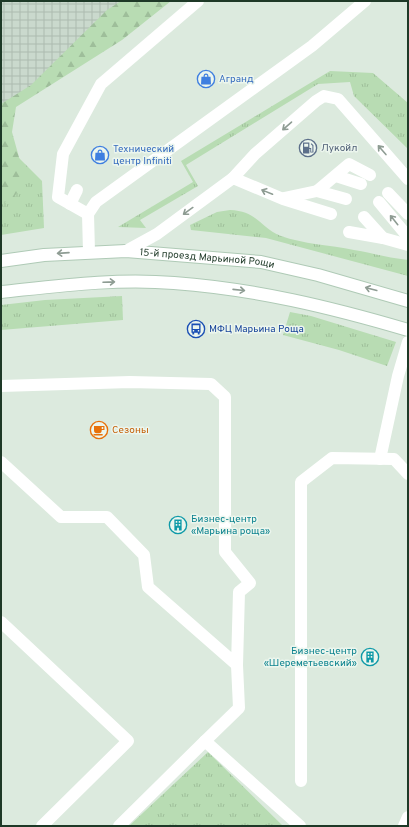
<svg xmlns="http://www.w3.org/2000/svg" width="409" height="827" font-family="Overpass,sans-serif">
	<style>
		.industrial { fill: url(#industrial-grid) }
		.grass { fill: url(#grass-tufts) }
		.forest { fill: url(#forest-firs) }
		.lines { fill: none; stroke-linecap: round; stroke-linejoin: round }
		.secondary-casing { stroke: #afcab6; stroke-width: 14 }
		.lane { stroke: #fff; stroke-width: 12 }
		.secondary { stroke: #fff; stroke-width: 12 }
		.oneway { stroke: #8e9c93 }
		.labels { text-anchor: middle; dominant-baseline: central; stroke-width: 3; stroke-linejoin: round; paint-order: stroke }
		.shop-label { font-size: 10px; fill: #366cbe; stroke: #ecf6ee; text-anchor: start }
		.service-label { font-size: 10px; fill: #4e5e75; stroke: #ecf6ee; text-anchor: start }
		.street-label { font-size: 10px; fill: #1e3927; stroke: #ecf6ee }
		.transit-label { font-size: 10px; fill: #164399; stroke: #ecf6ee; text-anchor: start }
		.food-label { font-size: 10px; fill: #c56008; stroke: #ecf6ee; text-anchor: start }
		.culture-label { font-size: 10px; fill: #0d838f; stroke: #ecf6ee; text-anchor: start }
	</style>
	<defs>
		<pattern id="industrial-grid" width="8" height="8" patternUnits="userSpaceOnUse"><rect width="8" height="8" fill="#cad9cd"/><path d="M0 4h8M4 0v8" fill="none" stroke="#adbbb0"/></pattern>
		<pattern id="grass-tufts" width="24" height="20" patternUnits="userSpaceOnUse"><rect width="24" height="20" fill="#b8dcb3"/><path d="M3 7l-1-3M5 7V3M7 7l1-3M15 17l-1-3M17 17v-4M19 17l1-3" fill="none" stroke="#9ebe9a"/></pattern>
		<pattern id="forest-firs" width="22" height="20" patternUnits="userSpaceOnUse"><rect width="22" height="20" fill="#b8dcb3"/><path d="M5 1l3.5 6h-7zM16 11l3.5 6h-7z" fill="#9ebe9a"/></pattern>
	</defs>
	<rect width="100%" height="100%" fill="#dceade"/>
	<path class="industrial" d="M 1,1 L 154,1 L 1,117 Z"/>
	<g class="grass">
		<path d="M 330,71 L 373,73 L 408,103 L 408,149 L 354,96 L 350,82 L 318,84 L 186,165 L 198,186 L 140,220 L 146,228 L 118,227 L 193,182 L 181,161 Z"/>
		<path d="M 1,140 L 42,181 L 44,228 L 1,235 Z"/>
		<path d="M 230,210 C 258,211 259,227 281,236 C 303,244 330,245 354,250 C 372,253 389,258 408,260 L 408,276 L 266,238 L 191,230 L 190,225 L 217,212 Z"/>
		<path d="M 122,296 L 123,320 L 1,330 L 1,305 L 45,300 Z"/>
		<path d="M 290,312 L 311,316 L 396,342 L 387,366 L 339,350 L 283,335 Z"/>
		<path d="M 208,752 L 283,826 L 129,826 Z"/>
	</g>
	<path class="forest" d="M 121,1 L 171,1 L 122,40 L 16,107 L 12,132 L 25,179 L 13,199 L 1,204 L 1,104 L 31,85 L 107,10 Z"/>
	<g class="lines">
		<defs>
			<g id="secondary">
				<path id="s1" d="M 1,261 L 44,255 L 126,251 L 261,262 L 318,275 L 408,301"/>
				<path d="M 1,292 C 58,286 116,278 174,283 C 255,289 330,307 408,330"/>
			</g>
		</defs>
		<use href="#secondary" class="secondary-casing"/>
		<g class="lane">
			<path d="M 336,176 L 361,184"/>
			<path d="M 233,178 L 283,199 L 331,214"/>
			<path d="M 317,191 L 346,199"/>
			<path d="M 388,193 L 408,214"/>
			<path d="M 284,198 L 317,191 L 349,164 L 370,175"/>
			<path d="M 379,202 L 408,237"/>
			<path d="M 70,204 L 77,190"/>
			<path d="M 88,214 L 58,197 L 63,154 L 101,84 L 198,1"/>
			<path d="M 364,217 L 383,238 L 408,245"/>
			<path d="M 349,232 L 383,238"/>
			<path d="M 126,251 L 157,234 L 233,178 L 255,154 L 316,101 L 324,96 L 338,99 L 408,179"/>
			<path d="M 89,252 L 88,214 L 96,202 L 312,46 L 365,1"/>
			<path d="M 1,386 L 130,382 L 211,384 L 225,397 L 225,552 L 250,583 L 239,592 L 237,665 L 148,587 L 144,555 L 107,517 L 61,517 L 1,462"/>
			<path d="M 380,459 L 398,376 L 408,342"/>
			<path d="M 1,622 L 128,741 L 42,826"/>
			<path d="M 205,741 L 239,708 L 237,665"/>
			<path d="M 301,781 L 301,482 L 332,458 L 394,459 L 408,474"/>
			<path d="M 119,826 L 205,741 L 300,826"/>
			<path d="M 404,826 L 408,817"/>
		</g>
		<use href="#secondary" class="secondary"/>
	</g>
	<defs><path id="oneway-shaft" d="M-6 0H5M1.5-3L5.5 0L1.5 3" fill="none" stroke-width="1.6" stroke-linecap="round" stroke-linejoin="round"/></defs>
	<g class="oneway">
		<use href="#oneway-shaft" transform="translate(287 126) rotate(139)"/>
		<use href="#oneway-shaft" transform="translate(382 150) rotate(-131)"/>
		<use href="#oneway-shaft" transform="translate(267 192) rotate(-158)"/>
		<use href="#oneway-shaft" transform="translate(188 211) rotate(144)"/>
		<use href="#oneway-shaft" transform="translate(394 220) rotate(-129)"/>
		<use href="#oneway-shaft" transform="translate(63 253) rotate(176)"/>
		<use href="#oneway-shaft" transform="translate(109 282) rotate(-2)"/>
		<use href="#oneway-shaft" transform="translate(371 289) rotate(-165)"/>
		<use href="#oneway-shaft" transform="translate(239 290) rotate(6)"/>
	</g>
	<defs>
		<symbol id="shop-ring" viewBox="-11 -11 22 22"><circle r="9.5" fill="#ecf6ee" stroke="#3f7fe0" stroke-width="1.5"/><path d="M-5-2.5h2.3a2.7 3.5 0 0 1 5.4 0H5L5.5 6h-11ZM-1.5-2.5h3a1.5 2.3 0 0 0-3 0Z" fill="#3f7fe0"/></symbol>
		<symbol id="fuel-ring" viewBox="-11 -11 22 22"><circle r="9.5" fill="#ecf6ee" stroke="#5c6f8a" stroke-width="1.5"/><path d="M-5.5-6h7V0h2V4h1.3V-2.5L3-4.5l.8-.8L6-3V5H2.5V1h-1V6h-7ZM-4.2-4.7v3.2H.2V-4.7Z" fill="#5c6f8a"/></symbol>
		<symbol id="bus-ring" viewBox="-11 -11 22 22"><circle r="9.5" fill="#ecf6ee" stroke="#1a4fb4" stroke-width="1.5"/><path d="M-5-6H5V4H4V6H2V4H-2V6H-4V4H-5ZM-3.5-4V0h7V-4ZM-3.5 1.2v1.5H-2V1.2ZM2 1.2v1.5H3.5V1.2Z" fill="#1a4fb4"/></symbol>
		<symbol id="cafe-ring" viewBox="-11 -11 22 22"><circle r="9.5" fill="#ecf6ee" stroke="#e8710a" stroke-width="1.5"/><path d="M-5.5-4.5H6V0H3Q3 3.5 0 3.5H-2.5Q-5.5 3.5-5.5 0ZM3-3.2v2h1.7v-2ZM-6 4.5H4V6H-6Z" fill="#e8710a"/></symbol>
		<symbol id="building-ring" viewBox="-11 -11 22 22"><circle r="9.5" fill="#ecf6ee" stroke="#0f9aa8" stroke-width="1.5"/><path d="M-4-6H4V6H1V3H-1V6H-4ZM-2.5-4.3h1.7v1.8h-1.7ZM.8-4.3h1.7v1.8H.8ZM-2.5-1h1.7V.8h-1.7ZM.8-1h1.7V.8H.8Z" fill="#0f9aa8"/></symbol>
	</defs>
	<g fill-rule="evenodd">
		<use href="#shop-ring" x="196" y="69" width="20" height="20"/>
		<use href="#fuel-ring" x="298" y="138" width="20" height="20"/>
		<use href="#shop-ring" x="90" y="145" width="20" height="20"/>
		<use href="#bus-ring" x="186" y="319" width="20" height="20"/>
		<use href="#cafe-ring" x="89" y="420" width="20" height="20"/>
		<use href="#building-ring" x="168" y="515" width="20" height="20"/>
		<use href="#building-ring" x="360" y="647" width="20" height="20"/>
	</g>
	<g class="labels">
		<g class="shop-label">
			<text x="219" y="79">Агранд</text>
			<text x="113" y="149">Технический<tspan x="113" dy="12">центр Infiniti</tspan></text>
		</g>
		<g class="service-label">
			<text x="321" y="148">Лукойл</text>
		</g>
		<g class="street-label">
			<text stroke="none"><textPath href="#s1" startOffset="207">15-й проезд Марьиной Рощи</textPath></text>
		</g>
		<g class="transit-label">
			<text x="209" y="329">МФЦ Марьина Роща</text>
		</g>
		<g class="food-label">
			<text x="112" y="430">Сезоны</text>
		</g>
		<g class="culture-label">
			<text x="191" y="519">Бизнес-центр<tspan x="191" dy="12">«Марьина роща»</tspan></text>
			<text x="357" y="651" text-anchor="end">Бизнес-центр<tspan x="357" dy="12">«Шереметьевский»</tspan></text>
		</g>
	</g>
	<rect width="409" height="827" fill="none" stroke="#1e3927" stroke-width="4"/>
</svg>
